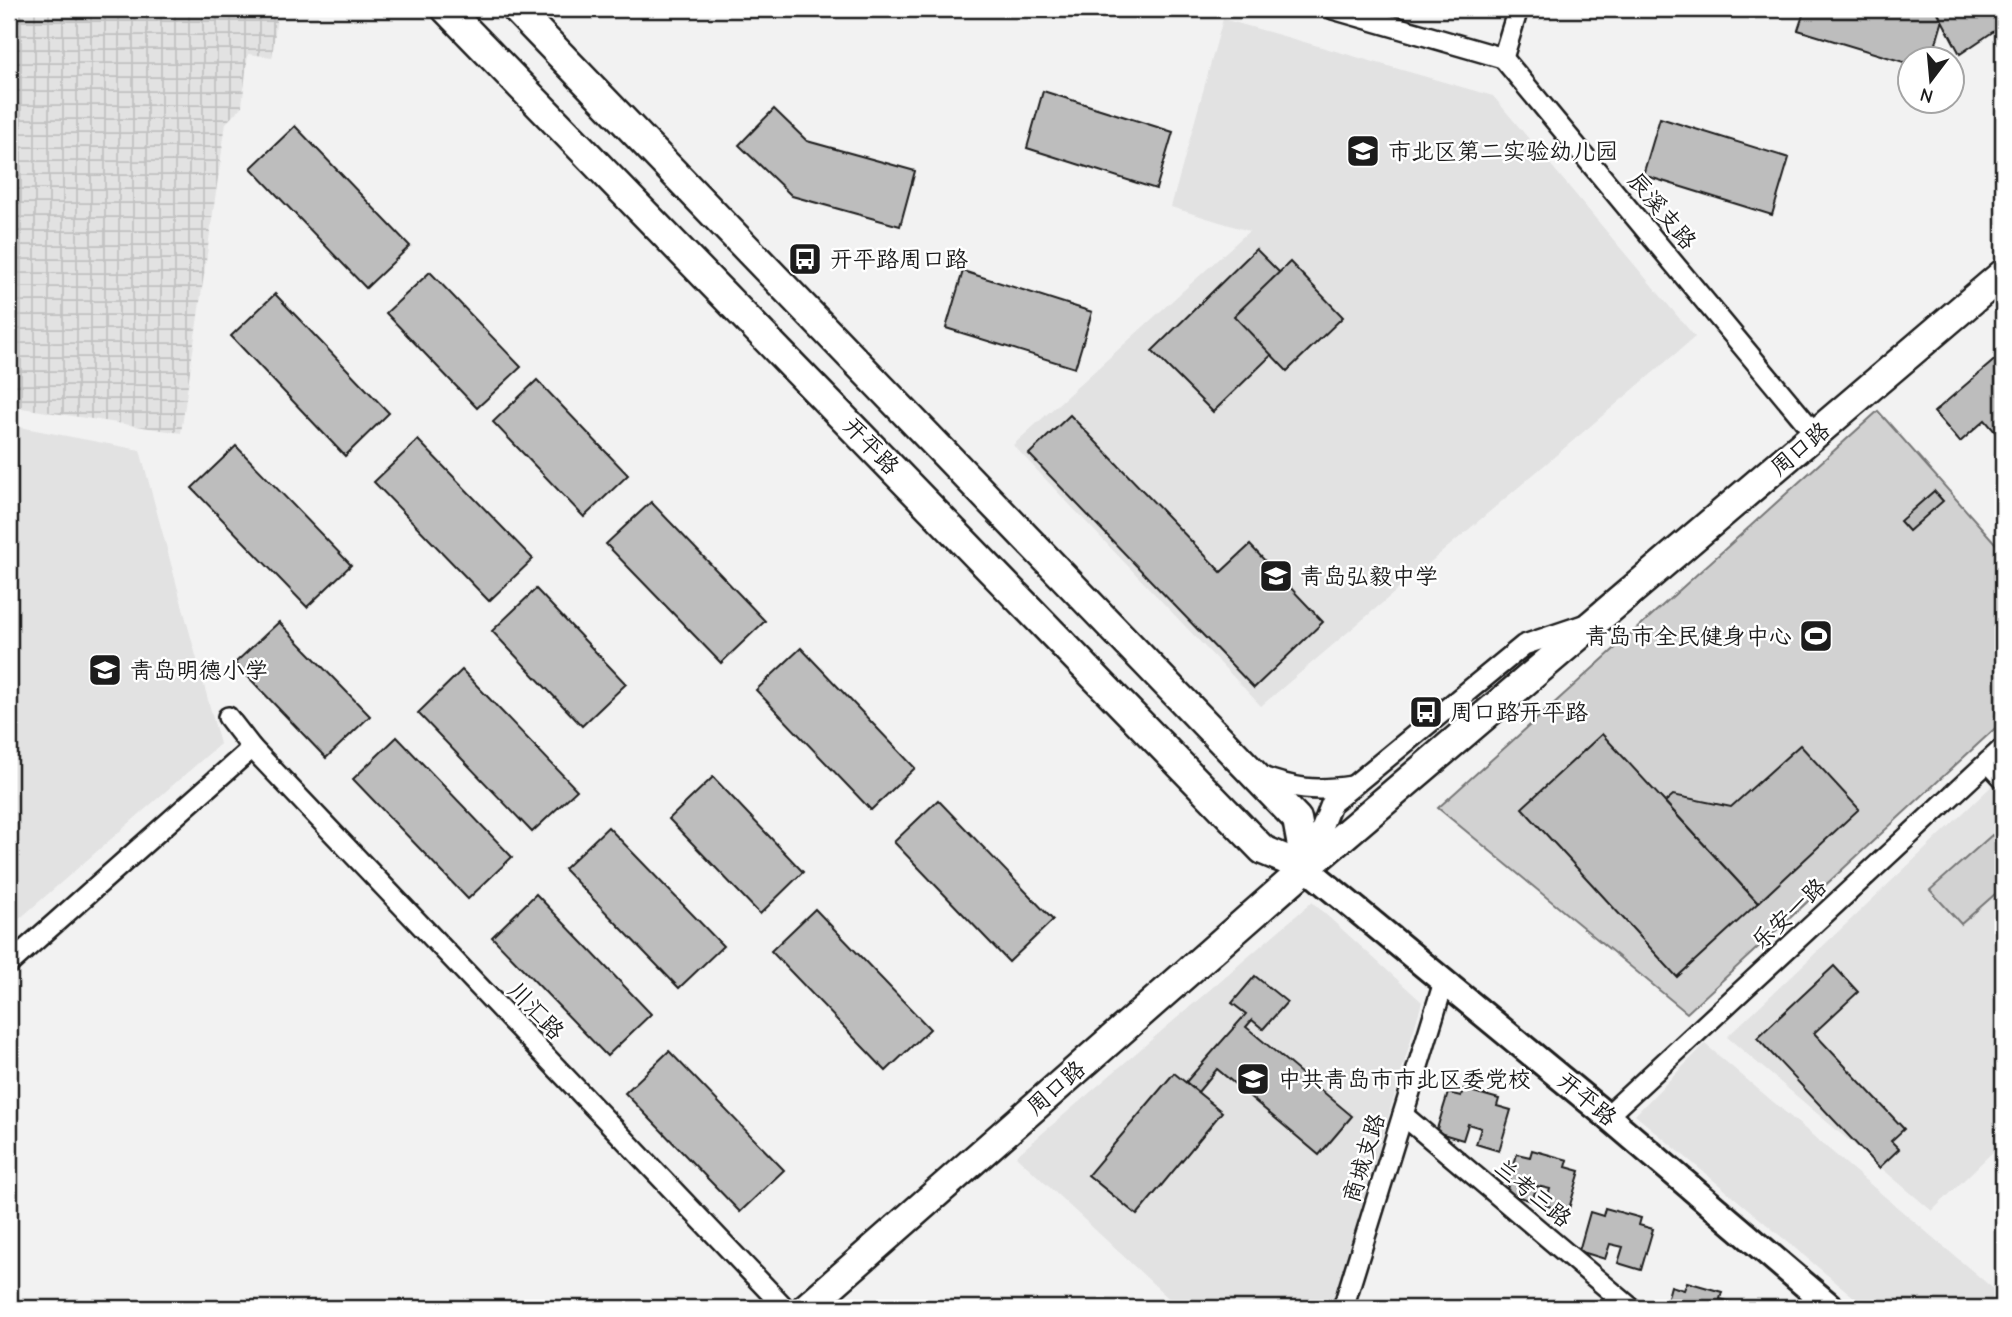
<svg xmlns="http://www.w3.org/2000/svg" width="2012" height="1317" font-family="'Comic Neue','LXGW WenKai TC',sans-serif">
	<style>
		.built { fill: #e2e2e2 }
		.industrial { fill: url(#industrial-grid) }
		.green { fill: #d2d2d2; stroke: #777; stroke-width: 2 }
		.building { fill: #bdbdbd; stroke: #1c1c1c; stroke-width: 2 }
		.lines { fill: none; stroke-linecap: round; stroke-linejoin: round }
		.service-casing { stroke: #1c1c1c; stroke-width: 15 }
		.minor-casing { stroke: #1c1c1c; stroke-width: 24 }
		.tertiary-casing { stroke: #1c1c1c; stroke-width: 30 }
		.secondary-casing { stroke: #1c1c1c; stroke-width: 33 }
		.service { stroke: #fff; stroke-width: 10 }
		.minor { stroke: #fff; stroke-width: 19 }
		.tertiary { stroke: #fff; stroke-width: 24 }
		.secondary { stroke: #fff; stroke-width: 28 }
		.labels { text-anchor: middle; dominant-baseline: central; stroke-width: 5; stroke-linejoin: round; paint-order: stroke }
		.poi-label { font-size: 23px; fill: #1c1c1c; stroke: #fff; text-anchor: start }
		.street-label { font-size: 23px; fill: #1c1c1c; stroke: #fff }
	</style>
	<defs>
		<pattern id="industrial-grid" width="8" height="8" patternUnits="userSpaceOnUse" patternTransform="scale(1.75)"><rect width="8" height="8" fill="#e2e2e2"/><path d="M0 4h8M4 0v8" fill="none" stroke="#c1c1c1"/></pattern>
	</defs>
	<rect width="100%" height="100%" fill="#f2f2f2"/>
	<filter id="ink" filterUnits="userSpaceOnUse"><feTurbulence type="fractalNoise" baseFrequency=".0143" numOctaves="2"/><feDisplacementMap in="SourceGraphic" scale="14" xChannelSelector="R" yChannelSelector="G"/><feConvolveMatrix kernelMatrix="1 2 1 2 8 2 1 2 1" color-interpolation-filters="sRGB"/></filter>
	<g filter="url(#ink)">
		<g class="built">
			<path d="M 1223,19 L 1493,96 L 1695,337 L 1261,706 L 1013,445 L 1249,231 L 1171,207 Z"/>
			<path d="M 9,425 L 140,450 L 220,744 L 9,928 Z"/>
			<path d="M 1998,780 L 2003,785 L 2003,1142 L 1932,1211 L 1727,1037 Z"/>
			<path d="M 1312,902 L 1422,1002 L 1332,1308 L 1179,1308 L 1016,1156 Z"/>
			<path d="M 1705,1044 L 2003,1297 L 2003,1308 L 1867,1308 L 1635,1115 Z"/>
		</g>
		<path class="industrial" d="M 9,9 L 278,9 L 272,57 L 248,54 L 242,106 L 226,123 L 181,433 L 9,406 Z"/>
		<g class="green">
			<path d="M 1878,411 L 2003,552 L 2003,721 L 1687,1013 L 1438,808 Z"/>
			<path d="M 1992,835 L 2003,847 L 2003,887 L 1961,924 L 1930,890 Z"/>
		</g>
		<g class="building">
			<path d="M 1805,9 L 1931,9 L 1945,13 L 1931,60 L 1910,60 L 1910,64 L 1798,30 Z"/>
			<path d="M 1936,9 L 2003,9 L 2003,25 L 1960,54 Z"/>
			<path d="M 1043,91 L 1173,132 L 1156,189 L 1027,148 Z"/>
			<path d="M 774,109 L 807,141 L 915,171 L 900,226 L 792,196 L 739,145 Z"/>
			<path d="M 1660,118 L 1789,158 L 1772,215 L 1643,175 Z"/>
			<path d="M 295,126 L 410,246 L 366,288 L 251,168 Z"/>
			<path d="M 1256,249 L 1326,319 L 1305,340 L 1296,331 L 1213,412 L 1152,351 Z"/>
			<path d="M 1290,262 L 1343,317 L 1287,371 L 1234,316 Z"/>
			<path d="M 963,271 L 1092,312 L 1075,368 L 946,328 Z"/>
			<path d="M 430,272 L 521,367 L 477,408 L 386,313 Z"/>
			<path d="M 275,294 L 389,413 L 345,456 L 231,336 Z"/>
			<path d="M 1998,357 L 2003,363 L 2003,441 L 1985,420 L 1960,442 L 1934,412 Z"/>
			<path d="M 537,380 L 628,475 L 584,517 L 493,422 Z"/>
			<path d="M 1070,415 L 1221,572 L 1250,545 L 1323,622 L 1254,688 L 1029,454 Z"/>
			<path d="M 418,440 L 533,559 L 489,601 L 374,482 Z"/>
			<path d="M 236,446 L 351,565 L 307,607 L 192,488 Z"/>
			<path d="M 1934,491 L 1943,501 L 1909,531 L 1900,521 Z"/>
			<path d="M 651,502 L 765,621 L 721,663 L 606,544 Z"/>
			<path d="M 536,589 L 626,684 L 582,726 L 492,631 Z"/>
			<path d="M 279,622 L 370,716 L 326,758 L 235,663 Z"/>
			<path d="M 801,648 L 915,768 L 871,810 L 756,690 Z"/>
			<path d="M 462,670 L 577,790 L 532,832 L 418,713 Z"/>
			<path d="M 1602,734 L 1758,903 L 1677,977 L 1522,808 Z"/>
			<path d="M 397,737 L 512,857 L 468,899 L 353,779 Z"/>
			<path d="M 1800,745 L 1859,809 L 1758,903 L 1665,802 L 1673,795 L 1731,807 Z"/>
			<path d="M 713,777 L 803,872 L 760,914 L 669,819 Z"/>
			<path d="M 938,800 L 1053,920 L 1009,962 L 894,842 Z"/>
			<path d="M 608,827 L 723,946 L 679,988 L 564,869 Z"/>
			<path d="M 536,894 L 651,1014 L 607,1056 L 492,937 Z"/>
			<path d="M 815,909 L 930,1029 L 886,1071 L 771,951 Z"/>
			<path d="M 1834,966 L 1858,992 L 1814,1033 L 1904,1129 L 1891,1141 L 1899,1149 L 1879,1168 L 1757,1038 Z"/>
			<path d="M 1255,976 L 1287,1002 L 1263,1029 L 1252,1020 L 1246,1027 L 1352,1116 L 1319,1155 L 1217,1069 L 1198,1092 L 1186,1082 L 1246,1014 L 1232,1003 Z"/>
			<path d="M 669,1051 L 784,1170 L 740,1212 L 625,1093 Z"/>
			<path d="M 1174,1073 L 1222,1112 L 1137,1215 L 1088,1175 Z"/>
			<path d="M 1463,1089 L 1499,1099 L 1497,1106 L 1511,1110 L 1499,1151 L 1476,1144 L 1481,1128 L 1468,1124 L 1463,1140 L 1436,1132 L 1448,1093 L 1461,1096 Z"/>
			<path d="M 1532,1150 L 1568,1160 L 1566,1167 L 1580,1171 L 1568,1212 L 1545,1205 L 1550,1189 L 1537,1186 L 1532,1201 L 1506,1193 L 1517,1154 L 1530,1157 Z"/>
			<path d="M 1605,1208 L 1641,1218 L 1639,1225 L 1653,1229 L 1641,1270 L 1618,1263 L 1623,1247 L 1610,1244 L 1605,1259 L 1579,1251 L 1590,1212 L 1603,1216 Z"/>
			<path d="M 1687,1282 L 1722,1292 L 1720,1299 L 1734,1303 L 1732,1308 L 1665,1308 L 1671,1286 L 1684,1290 Z"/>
		</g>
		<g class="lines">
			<defs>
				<path id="service" d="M 1604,1308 L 1615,1294"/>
				<g id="minor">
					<path d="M 1333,9 L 1503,58"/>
					<path d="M 1503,58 L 1817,436"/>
					<path d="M 1503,58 L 1518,9"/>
					<path d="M 228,717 L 252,748 L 785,1308"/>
					<path d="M 1988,762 L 2003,778"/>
					<path d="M 1259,776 C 1295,789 1314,792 1352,786"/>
					<path d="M 1308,863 L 1331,804 L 1524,645 L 1586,624"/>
					<path d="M 9,964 L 252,748"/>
					<path d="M 1403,1115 L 1631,1308"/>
					<path d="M 1607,1116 L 2003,748"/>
					<path d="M 1343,1308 L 1444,982"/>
				</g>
				<path id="tertiary" d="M 1306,868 L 1607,1116 L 1832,1308"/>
				<g id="secondary">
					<path d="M 446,9 L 1263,850 L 1306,868"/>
					<path d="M 516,9 L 1297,819 L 1306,868"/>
					<path d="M 806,1308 L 1306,868 L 2003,274"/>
				</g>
			</defs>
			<use href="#service" class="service-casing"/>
			<use href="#minor" class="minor-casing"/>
			<use href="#tertiary" class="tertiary-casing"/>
			<use href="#secondary" class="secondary-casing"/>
			<use href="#service" class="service"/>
			<use href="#minor" class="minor"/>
			<use href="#tertiary" class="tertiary"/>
			<use href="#secondary" class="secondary"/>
		</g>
	</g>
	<defs>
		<symbol id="school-square" viewBox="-11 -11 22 22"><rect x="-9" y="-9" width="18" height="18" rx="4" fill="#1c1c1c" stroke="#fff"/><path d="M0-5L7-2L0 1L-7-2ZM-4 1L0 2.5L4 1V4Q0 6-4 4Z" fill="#fff"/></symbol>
		<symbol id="bus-square" viewBox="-11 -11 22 22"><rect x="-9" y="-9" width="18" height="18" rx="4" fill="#1c1c1c" stroke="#fff"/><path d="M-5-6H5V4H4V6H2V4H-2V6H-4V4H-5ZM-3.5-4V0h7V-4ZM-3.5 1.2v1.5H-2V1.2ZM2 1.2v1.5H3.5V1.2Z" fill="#fff"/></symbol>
		<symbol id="stadium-square" viewBox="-11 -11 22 22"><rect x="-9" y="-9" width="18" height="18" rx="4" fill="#1c1c1c" stroke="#fff"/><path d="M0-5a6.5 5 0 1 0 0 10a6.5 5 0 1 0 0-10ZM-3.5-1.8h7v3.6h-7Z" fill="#fff"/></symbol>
		<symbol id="university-square" viewBox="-11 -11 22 22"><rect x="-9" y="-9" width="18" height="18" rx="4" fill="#1c1c1c" stroke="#fff"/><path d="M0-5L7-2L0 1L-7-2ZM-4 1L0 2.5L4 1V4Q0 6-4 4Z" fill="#fff"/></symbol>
	</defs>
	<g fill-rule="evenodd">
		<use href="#school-square" x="1344" y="132" width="38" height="38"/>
		<use href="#bus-square" x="786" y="240" width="38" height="38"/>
		<use href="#school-square" x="1257" y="557" width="38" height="38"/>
		<use href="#stadium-square" x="1797" y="617" width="38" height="38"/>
		<use href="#school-square" x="86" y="651" width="38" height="38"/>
		<use href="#bus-square" x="1407" y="693" width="38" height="38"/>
		<use href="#university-square" x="1234" y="1060" width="38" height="38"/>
	</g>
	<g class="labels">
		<g class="poi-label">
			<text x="1388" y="151">市北区第二实验幼儿园</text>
			<text x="830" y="259">开平路周口路</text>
			<text x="1300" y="576">青岛弘毅中学</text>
			<text x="1792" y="636" text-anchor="end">青岛市全民健身中心</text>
			<text x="130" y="670">青岛明德小学</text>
			<text x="1450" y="712">周口路开平路</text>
			<text x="1278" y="1079">中共青岛市市北区委党校</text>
		</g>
		<g class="street-label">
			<text transform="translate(1662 211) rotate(50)">辰溪支路</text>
			<text transform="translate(871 446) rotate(46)">开平路</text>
			<text transform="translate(1800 449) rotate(-40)">周口路</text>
			<text transform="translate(1789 914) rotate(-43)">乐安一路</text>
			<text transform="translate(536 1011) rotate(46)">川汇路</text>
			<text transform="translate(1056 1088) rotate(-41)">周口路</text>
			<text transform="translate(1587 1099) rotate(40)">开平路</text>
			<text transform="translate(1364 1158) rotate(-73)">商城支路</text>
			<text transform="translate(1533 1193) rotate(40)">兰考三路</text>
		</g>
	</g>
	<rect width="2012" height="1317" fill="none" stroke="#fff" stroke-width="35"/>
	<rect x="18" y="18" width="1977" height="1282" fill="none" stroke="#1c1c1c" stroke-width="2.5" filter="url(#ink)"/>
	<g transform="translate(1931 80) rotate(196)"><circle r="33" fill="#ffffff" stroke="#a4a4a4" stroke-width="2"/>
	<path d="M0-5L12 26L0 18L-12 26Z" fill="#1c1c1c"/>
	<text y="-10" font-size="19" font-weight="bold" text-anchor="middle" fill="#1c1c1c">N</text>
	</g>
</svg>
